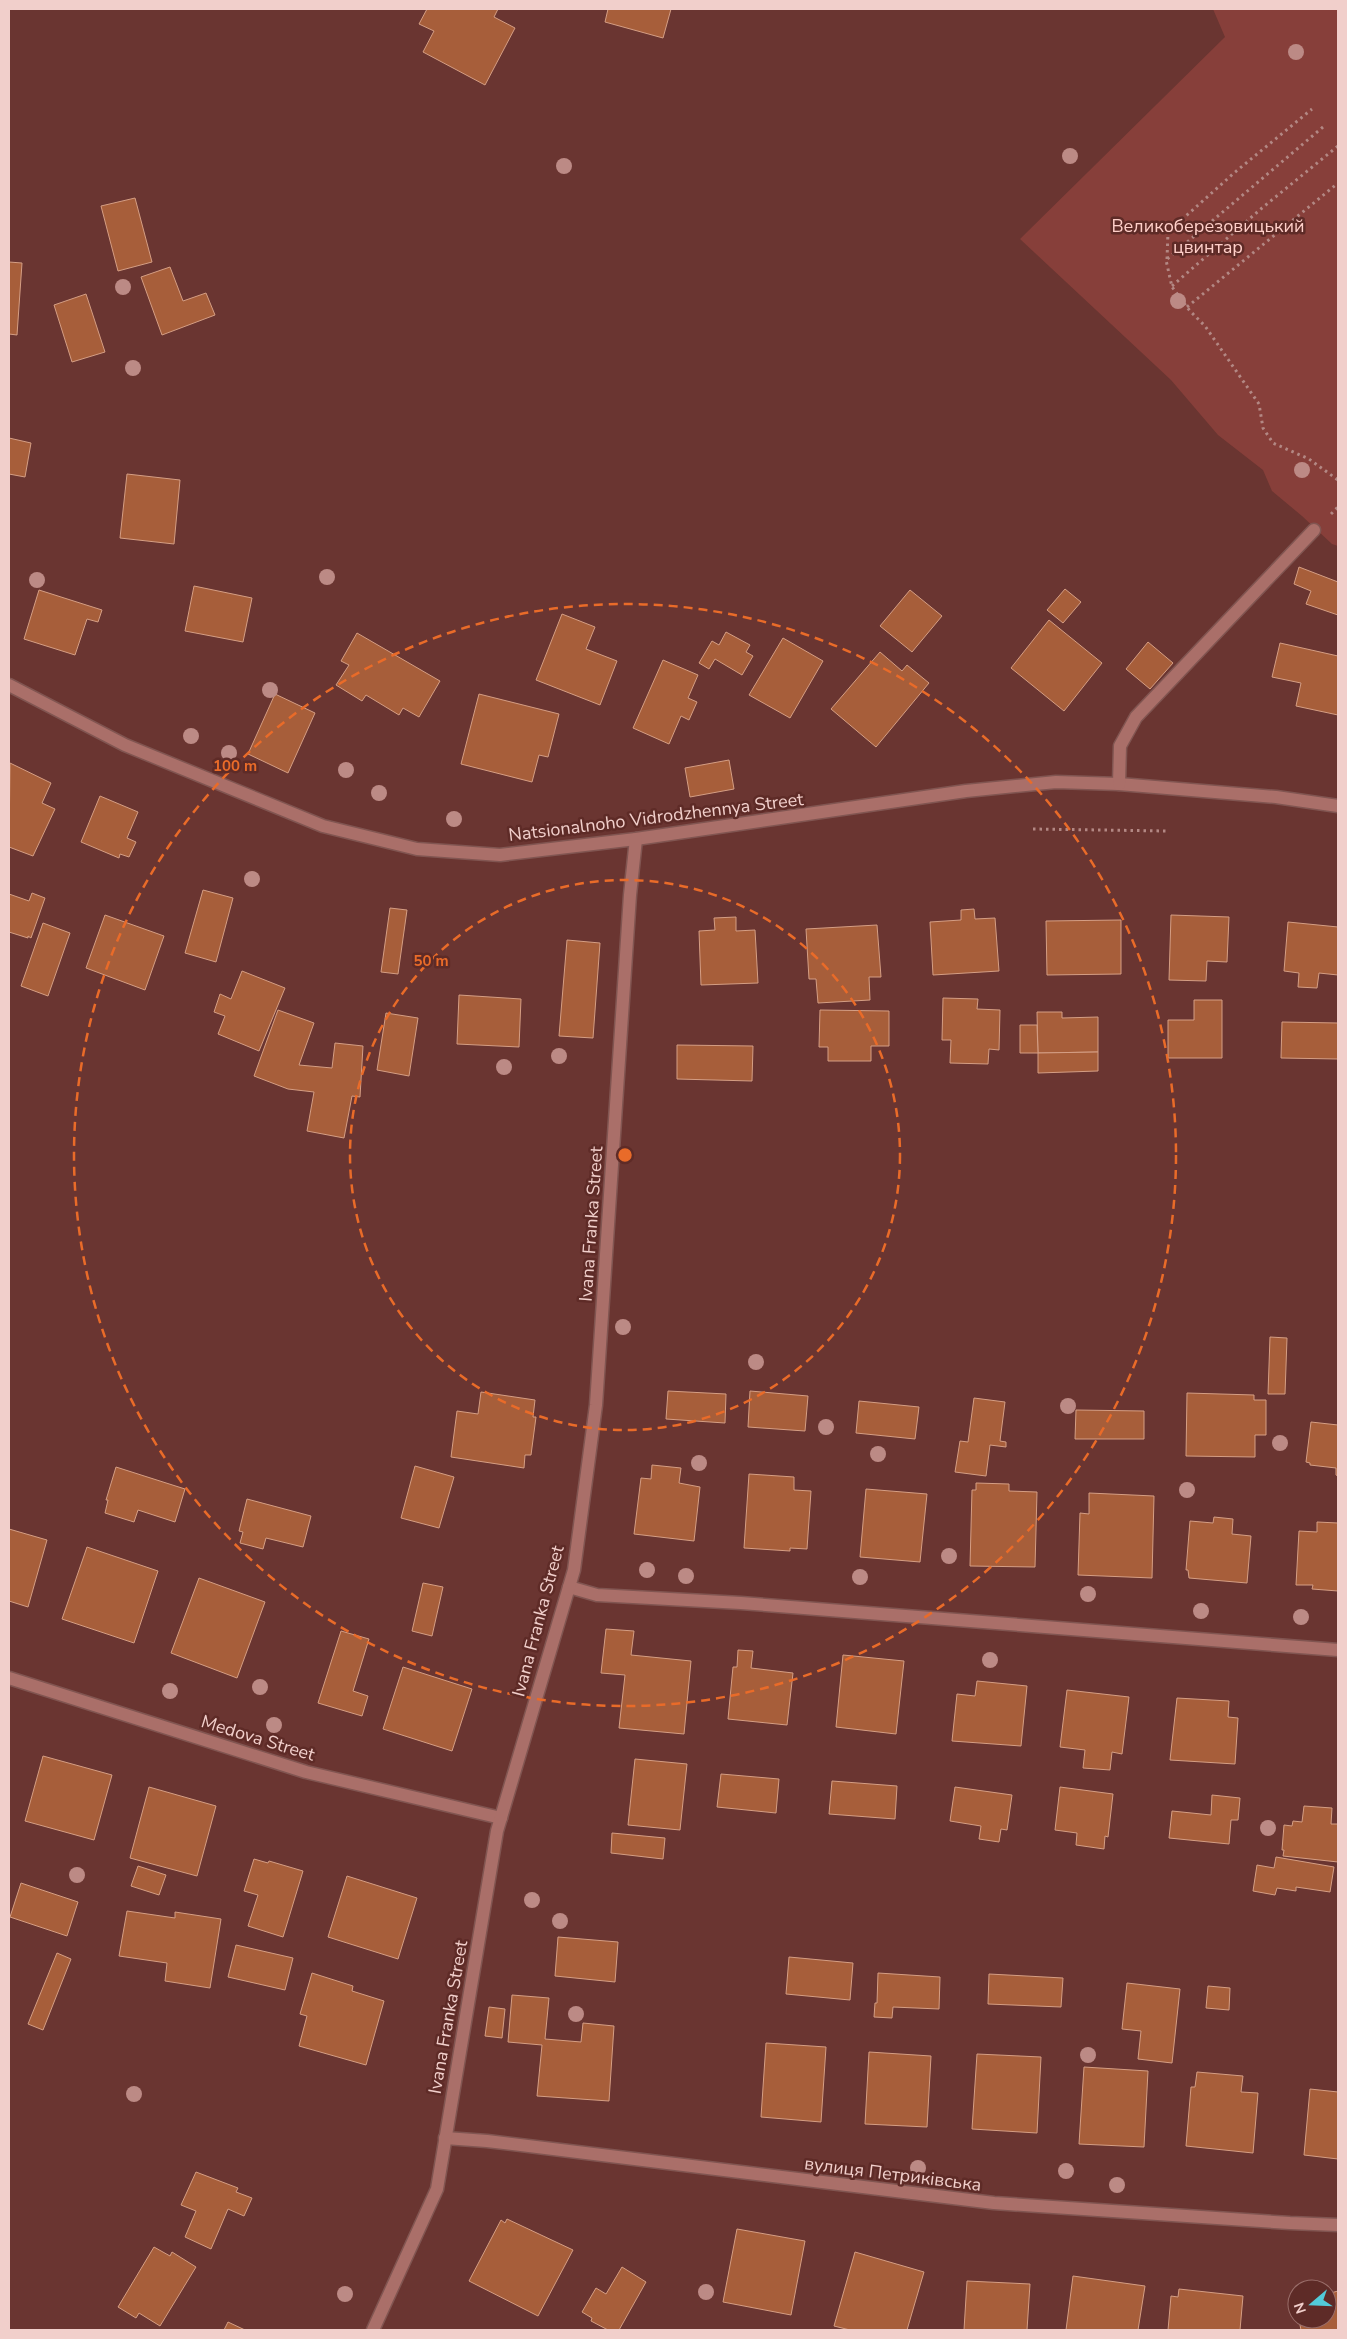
<svg xmlns="http://www.w3.org/2000/svg" width="1347" height="2339" font-family="'Nunito Sans',sans-serif">
	<style>
		.green { fill: #873f3a }
		.building { fill: #a75e3a; stroke: #d59e84 }
		.lines { fill: none; stroke-linecap: round; stroke-linejoin: round }
		.minor-casing { stroke: #815551; stroke-width: 15 }
		.path { stroke: #b38884; stroke-width: 3; stroke-dasharray: 2.5 4; stroke-linecap: butt }
		.minor { stroke: #aa6f69; stroke-width: 12 }
		.tree { fill: #bc8a85 }
		.ring { fill: none; stroke: #e96b29; stroke-width: 2.5; stroke-dasharray: 9 6 }
		.labels { text-anchor: middle; dominant-baseline: central; stroke-width: 5; stroke-linejoin: round; paint-order: stroke }
		.park-label { font-size: 18px; fill: #ffcfc9; stroke: #5e2b27 }
		.street-label { font-size: 18px; fill: #f1cfcb; stroke: #5e2b27 }
		.centre { fill: #e96b29; stroke: #5e2b27; stroke-width: 2.5 }
		.ring-label { font-size: 15px; text-anchor: middle; font-weight: bold; fill: #e96b29; stroke: #5e2b27; stroke-width: 5; stroke-linejoin: round; paint-order: stroke }
	</style>
	<rect width="100%" height="100%" fill="#6a3531"/>
	<path class="green" d="M 1213,9 L 1338,9 L 1338,546 L 1332,544 L 1302,516 L 1272,491 L 1263,470 L 1218,435 L 1171,380 L 1020,239 L 1225,37 Z"/>
	<g class="building">
		<path d="M 427,9 L 498,9 L 494,17 L 515,28 L 485,85 L 423,52 L 434,31 L 419,24 Z"/>
		<path d="M 608,9 L 671,9 L 663,38 L 605,22 Z"/>
		<path d="M 135,198 L 152,262 L 118,271 L 101,206 Z"/>
		<path d="M 9,262 L 22,263 L 17,335 L 9,334 Z"/>
		<path d="M 170,267 L 183,301 L 206,293 L 215,315 L 162,335 L 141,277 Z"/>
		<path d="M 86,294 L 105,352 L 72,362 L 54,305 Z"/>
		<path d="M 9,438 L 31,443 L 25,477 L 9,474 Z"/>
		<path d="M 127,474 L 180,480 L 174,544 L 120,538 Z"/>
		<path d="M 1299,567 L 1338,582 L 1338,615 L 1306,604 L 1311,591 L 1294,584 Z"/>
		<path d="M 194,586 L 252,598 L 243,642 L 185,631 Z"/>
		<path d="M 1065,589 L 1081,602 L 1063,623 L 1047,610 Z"/>
		<path d="M 39,590 L 102,610 L 98,622 L 87,619 L 75,655 L 24,639 Z"/>
		<path d="M 910,590 L 942,616 L 912,652 L 880,626 Z"/>
		<path d="M 562,614 L 595,627 L 586,649 L 617,661 L 600,705 L 536,680 Z"/>
		<path d="M 1049,620 L 1102,663 L 1064,711 L 1011,668 Z"/>
		<path d="M 726,632 L 750,645 L 746,652 L 753,656 L 742,675 L 715,659 L 709,669 L 699,663 L 712,641 L 719,645 Z"/>
		<path d="M 357,633 L 440,681 L 419,717 L 403,708 L 399,715 L 366,695 L 362,701 L 336,685 L 349,665 L 341,661 Z"/>
		<path d="M 783,638 L 823,661 L 790,718 L 749,695 Z"/>
		<path d="M 1148,642 L 1173,663 L 1150,689 L 1126,669 Z"/>
		<path d="M 1280,643 L 1338,656 L 1338,715 L 1296,706 L 1301,683 L 1272,677 Z"/>
		<path d="M 880,652 L 902,671 L 907,665 L 929,683 L 876,747 L 831,709 Z"/>
		<path d="M 663,660 L 698,675 L 688,698 L 697,702 L 689,720 L 681,716 L 669,744 L 633,728 Z"/>
		<path d="M 275,694 L 315,713 L 288,773 L 248,754 Z"/>
		<path d="M 479,694 L 559,714 L 548,757 L 539,755 L 532,782 L 461,764 Z"/>
		<path d="M 729,760 L 734,789 L 690,797 L 685,768 Z"/>
		<path d="M 10,763 L 51,783 L 42,803 L 55,809 L 33,856 L 9,847 Z"/>
		<path d="M 100,796 L 138,812 L 127,838 L 136,842 L 129,857 L 120,854 L 119,858 L 81,842 Z"/>
		<path d="M 203,890 L 233,898 L 216,962 L 185,953 Z"/>
		<path d="M 32,893 L 45,898 L 31,938 L 28,936 L 28,938 L 9,932 L 9,894 L 29,901 Z"/>
		<path d="M 390,908 L 407,910 L 398,974 L 381,972 Z"/>
		<path d="M 974,909 L 975,919 L 995,918 L 999,971 L 933,975 L 930,922 L 961,920 L 961,910 Z"/>
		<path d="M 105,915 L 164,936 L 145,990 L 86,968 Z"/>
		<path d="M 1171,915 L 1229,917 L 1227,962 L 1207,961 L 1206,981 L 1169,980 Z"/>
		<path d="M 736,917 L 736,931 L 755,930 L 758,983 L 701,985 L 699,931 L 715,930 L 714,918 Z"/>
		<path d="M 1121,920 L 1121,974 L 1047,975 L 1046,921 Z"/>
		<path d="M 1288,922 L 1338,927 L 1338,975 L 1319,973 L 1317,988 L 1298,987 L 1299,973 L 1284,971 Z"/>
		<path d="M 43,923 L 70,933 L 48,996 L 21,986 Z"/>
		<path d="M 877,925 L 881,977 L 869,977 L 870,1000 L 818,1003 L 816,979 L 809,979 L 806,929 Z"/>
		<path d="M 567,940 L 600,943 L 593,1038 L 559,1036 Z"/>
		<path d="M 242,971 L 285,988 L 259,1051 L 218,1034 L 225,1016 L 214,1012 L 220,994 L 231,999 Z"/>
		<path d="M 459,995 L 521,999 L 519,1047 L 457,1044 Z"/>
		<path d="M 943,998 L 978,999 L 977,1009 L 1000,1010 L 999,1050 L 989,1049 L 988,1064 L 950,1063 L 951,1040 L 942,1040 Z"/>
		<path d="M 1194,1000 L 1222,1000 L 1222,1058 L 1168,1058 L 1168,1020 L 1194,1020 Z"/>
		<path d="M 278,1010 L 314,1023 L 299,1065 L 332,1068 L 335,1043 L 363,1046 L 360,1097 L 352,1096 L 344,1138 L 307,1131 L 314,1092 L 288,1089 L 254,1076 Z"/>
		<path d="M 820,1010 L 889,1011 L 889,1046 L 871,1046 L 871,1061 L 828,1061 L 828,1047 L 819,1047 Z"/>
		<path d="M 1037,1012 L 1062,1012 L 1062,1018 L 1098,1017 L 1098,1052 L 1038,1053 Z"/>
		<path d="M 386,1013 L 418,1018 L 409,1076 L 377,1070 Z"/>
		<path d="M 1282,1022 L 1338,1023 L 1338,1059 L 1281,1058 Z"/>
		<path d="M 1020,1025 L 1037,1025 L 1038,1053 L 1020,1053 Z"/>
		<path d="M 677,1045 L 753,1046 L 752,1081 L 677,1079 Z"/>
		<path d="M 1098,1052 L 1098,1071 L 1038,1073 L 1038,1053 Z"/>
		<path d="M 1270,1337 L 1287,1338 L 1285,1394 L 1268,1394 Z"/>
		<path d="M 668,1391 L 726,1394 L 725,1423 L 666,1419 Z"/>
		<path d="M 750,1391 L 808,1396 L 805,1431 L 748,1427 Z"/>
		<path d="M 481,1392 L 535,1400 L 533,1417 L 536,1417 L 531,1455 L 525,1455 L 524,1468 L 451,1457 L 457,1411 L 478,1414 Z"/>
		<path d="M 1187,1393 L 1254,1395 L 1254,1400 L 1266,1400 L 1266,1435 L 1255,1435 L 1255,1457 L 1186,1456 Z"/>
		<path d="M 974,1398 L 1005,1402 L 1000,1441 L 1006,1442 L 1006,1447 L 990,1445 L 986,1476 L 955,1472 L 960,1441 L 968,1442 Z"/>
		<path d="M 859,1401 L 919,1407 L 915,1439 L 856,1433 Z"/>
		<path d="M 1076,1410 L 1144,1411 L 1144,1439 L 1075,1439 Z"/>
		<path d="M 1311,1422 L 1338,1425 L 1338,1476 L 1336,1475 L 1336,1468 L 1310,1465 L 1310,1463 L 1306,1462 Z"/>
		<path d="M 652,1465 L 681,1468 L 679,1483 L 700,1487 L 694,1541 L 634,1534 L 641,1478 L 651,1479 Z"/>
		<path d="M 415,1466 L 454,1477 L 439,1528 L 401,1518 Z"/>
		<path d="M 116,1467 L 185,1489 L 175,1522 L 138,1510 L 134,1522 L 105,1513 L 108,1500 L 106,1500 Z"/>
		<path d="M 749,1474 L 794,1477 L 794,1490 L 811,1491 L 807,1549 L 790,1548 L 790,1551 L 744,1548 Z"/>
		<path d="M 976,1483 L 1009,1484 L 1009,1491 L 1037,1492 L 1035,1567 L 970,1566 L 972,1490 L 976,1490 Z"/>
		<path d="M 866,1489 L 927,1494 L 920,1562 L 860,1557 Z"/>
		<path d="M 1089,1493 L 1154,1496 L 1152,1578 L 1078,1575 L 1080,1513 L 1089,1514 Z"/>
		<path d="M 247,1499 L 311,1516 L 303,1547 L 266,1538 L 263,1549 L 240,1543 L 243,1532 L 239,1531 Z"/>
		<path d="M 1214,1517 L 1233,1519 L 1232,1534 L 1251,1536 L 1247,1583 L 1189,1578 L 1188,1570 L 1186,1570 L 1190,1521 L 1213,1523 Z"/>
		<path d="M 1317,1522 L 1338,1523 L 1338,1591 L 1312,1589 L 1313,1585 L 1296,1585 L 1299,1531 L 1317,1532 Z"/>
		<path d="M 9,1529 L 47,1540 L 28,1607 L 9,1601 Z"/>
		<path d="M 87,1547 L 158,1571 L 134,1643 L 62,1619 Z"/>
		<path d="M 199,1578 L 265,1602 L 237,1678 L 171,1653 Z"/>
		<path d="M 423,1583 L 443,1587 L 432,1636 L 412,1631 Z"/>
		<path d="M 606,1629 L 634,1631 L 631,1655 L 691,1661 L 684,1734 L 619,1728 L 625,1675 L 601,1673 Z"/>
		<path d="M 341,1631 L 369,1639 L 353,1691 L 368,1696 L 362,1716 L 318,1703 Z"/>
		<path d="M 738,1650 L 753,1651 L 751,1668 L 793,1673 L 787,1725 L 728,1719 L 733,1667 L 737,1667 Z"/>
		<path d="M 843,1655 L 904,1661 L 896,1734 L 836,1727 Z"/>
		<path d="M 403,1667 L 472,1689 L 452,1751 L 383,1729 Z"/>
		<path d="M 977,1681 L 1027,1686 L 1021,1746 L 952,1741 L 957,1694 L 975,1696 Z"/>
		<path d="M 1067,1690 L 1129,1697 L 1122,1754 L 1112,1752 L 1110,1770 L 1083,1768 L 1085,1750 L 1060,1747 Z"/>
		<path d="M 1177,1698 L 1229,1701 L 1228,1717 L 1238,1718 L 1235,1764 L 1170,1760 Z"/>
		<path d="M 43,1756 L 112,1775 L 94,1840 L 25,1821 Z"/>
		<path d="M 635,1759 L 687,1764 L 680,1830 L 628,1825 Z"/>
		<path d="M 721,1774 L 779,1779 L 776,1813 L 717,1807 Z"/>
		<path d="M 832,1781 L 897,1786 L 895,1819 L 829,1814 Z"/>
		<path d="M 149,1787 L 216,1806 L 197,1876 L 130,1858 Z"/>
		<path d="M 955,1787 L 1012,1795 L 1007,1830 L 1001,1829 L 999,1842 L 979,1839 L 981,1826 L 950,1821 Z"/>
		<path d="M 1060,1787 L 1113,1794 L 1108,1837 L 1105,1836 L 1104,1849 L 1076,1845 L 1077,1833 L 1055,1830 Z"/>
		<path d="M 1212,1795 L 1240,1798 L 1238,1820 L 1231,1820 L 1229,1844 L 1169,1838 L 1172,1811 L 1211,1815 Z"/>
		<path d="M 1304,1806 L 1332,1808 L 1331,1824 L 1338,1824 L 1338,1862 L 1283,1856 L 1284,1850 L 1282,1850 L 1284,1825 L 1292,1826 L 1293,1821 L 1302,1822 Z"/>
		<path d="M 612,1833 L 665,1838 L 663,1859 L 611,1853 Z"/>
		<path d="M 1276,1857 L 1334,1867 L 1330,1892 L 1296,1887 L 1296,1891 L 1277,1888 L 1275,1895 L 1253,1891 L 1257,1865 L 1274,1868 Z"/>
		<path d="M 254,1859 L 268,1863 L 269,1861 L 303,1871 L 283,1937 L 248,1926 L 258,1895 L 244,1891 Z"/>
		<path d="M 138,1866 L 166,1875 L 159,1895 L 131,1886 Z"/>
		<path d="M 347,1876 L 417,1898 L 398,1959 L 328,1937 Z"/>
		<path d="M 21,1883 L 78,1902 L 67,1936 L 10,1917 Z"/>
		<path d="M 127,1911 L 175,1918 L 175,1912 L 221,1919 L 210,1988 L 165,1981 L 167,1963 L 119,1956 Z"/>
		<path d="M 558,1937 L 618,1942 L 615,1982 L 555,1976 Z"/>
		<path d="M 236,1945 L 293,1958 L 285,1990 L 228,1977 Z"/>
		<path d="M 57,1953 L 71,1959 L 43,2030 L 28,2024 Z"/>
		<path d="M 789,1957 L 853,1963 L 850,2000 L 786,1994 Z"/>
		<path d="M 312,1973 L 353,1986 L 352,1991 L 384,2001 L 366,2065 L 299,2046 L 307,2016 L 300,2014 Z"/>
		<path d="M 878,1973 L 940,1977 L 939,2009 L 893,2007 L 892,2018 L 874,2017 L 875,2003 L 877,2003 Z"/>
		<path d="M 989,1974 L 1063,1978 L 1061,2007 L 988,2004 Z"/>
		<path d="M 1127,1983 L 1180,1989 L 1172,2063 L 1138,2059 L 1141,2031 L 1122,2029 Z"/>
		<path d="M 1208,1986 L 1230,1988 L 1229,2010 L 1206,2008 Z"/>
		<path d="M 512,1995 L 549,1998 L 545,2039 L 581,2042 L 583,2023 L 614,2026 L 609,2101 L 537,2096 L 542,2045 L 508,2042 Z"/>
		<path d="M 489,2007 L 505,2009 L 502,2038 L 485,2036 Z"/>
		<path d="M 766,2043 L 826,2047 L 821,2122 L 761,2117 Z"/>
		<path d="M 869,2052 L 931,2056 L 927,2127 L 865,2124 Z"/>
		<path d="M 977,2054 L 1041,2057 L 1037,2133 L 972,2129 Z"/>
		<path d="M 1084,2067 L 1148,2071 L 1144,2147 L 1079,2144 Z"/>
		<path d="M 1197,2072 L 1243,2076 L 1241,2092 L 1258,2093 L 1253,2153 L 1186,2146 L 1191,2087 L 1195,2087 Z"/>
		<path d="M 1310,2089 L 1338,2092 L 1338,2159 L 1304,2155 Z"/>
		<path d="M 196,2172 L 238,2188 L 236,2192 L 252,2198 L 244,2216 L 228,2209 L 211,2249 L 185,2237 L 196,2211 L 181,2205 Z"/>
		<path d="M 507,2219 L 573,2250 L 538,2316 L 469,2281 L 501,2220 L 505,2223 Z"/>
		<path d="M 737,2229 L 805,2241 L 791,2315 L 723,2302 Z"/>
		<path d="M 154,2247 L 170,2256 L 172,2252 L 196,2267 L 160,2326 L 139,2313 L 136,2318 L 118,2307 Z"/>
		<path d="M 855,2252 L 924,2272 L 907,2330 L 850,2330 L 834,2326 Z"/>
		<path d="M 622,2267 L 646,2282 L 619,2330 L 608,2330 L 591,2321 L 592,2318 L 582,2312 L 596,2288 L 606,2294 Z"/>
		<path d="M 1073,2276 L 1145,2286 L 1138,2330 L 1066,2330 Z"/>
		<path d="M 967,2281 L 1030,2284 L 1027,2330 L 964,2330 Z"/>
		<path d="M 1179,2289 L 1243,2296 L 1240,2330 L 1168,2330 L 1171,2296 L 1178,2297 Z"/>
		<path d="M 1338,2291 L 1338,2330 L 1301,2330 L 1300,2325 L 1305,2324 L 1304,2319 L 1327,2319 L 1327,2294 Z"/>
		<path d="M 228,2322 L 245,2330 L 224,2330 Z"/>
	</g>
	<g class="lines">
		<defs>
			<g id="minor">
				<path d="M 9,685 L 125,745 L 323,826 L 417,849 L 500,855 L 636,839 L 966,791 L 1056,782 L 1119,784 L 1276,797 L 1338,806"/>
				<path d="M 1119,784 L 1120,746 L 1136,717 L 1314,530"/>
				<path d="M 569,1587 L 597,1595 L 741,1603 L 1338,1650"/>
				<path d="M 9,1678 L 306,1772 L 501,1818"/>
				<path d="M 445,2138 L 487,2141 L 994,2203 L 1290,2223 L 1338,2225"/>
				<path d="M 373,2330 L 437,2189 L 497,1831 L 574,1570 L 596,1405 L 630,895 L 636,839"/>
			</g>
		</defs>
		<use href="#minor" class="minor-casing"/>
		<g class="path">
			<path d="M 1323,127 L 1166,260 L 1172,287 L 1190,311 L 1205,326 L 1259,404 L 1263,428 L 1273,443 L 1309,459 L 1338,480"/>
			<path d="M 1167,259 L 1168,232 L 1234,173 L 1312,109"/>
			<path d="M 1172,286 L 1262,208 L 1338,146"/>
			<path d="M 1187,307 L 1338,183"/>
			<path d="M 1331,514 L 1338,507"/>
			<path d="M 1033,829 L 1167,831"/>
		</g>
		<use href="#minor" class="minor"/>
	</g>
	<g class="tree">
		<circle cx="1296" cy="52" r="8"/>
		<circle cx="1070" cy="156" r="8"/>
		<circle cx="564" cy="166" r="8"/>
		<circle cx="123" cy="287" r="8"/>
		<circle cx="1178" cy="301" r="8"/>
		<circle cx="133" cy="368" r="8"/>
		<circle cx="1302" cy="470" r="8"/>
		<circle cx="327" cy="577" r="8"/>
		<circle cx="37" cy="580" r="8"/>
		<circle cx="270" cy="690" r="8"/>
		<circle cx="191" cy="736" r="8"/>
		<circle cx="229" cy="753" r="8"/>
		<circle cx="346" cy="770" r="8"/>
		<circle cx="379" cy="793" r="8"/>
		<circle cx="454" cy="819" r="8"/>
		<circle cx="252" cy="879" r="8"/>
		<circle cx="559" cy="1056" r="8"/>
		<circle cx="504" cy="1067" r="8"/>
		<circle cx="623" cy="1327" r="8"/>
		<circle cx="756" cy="1362" r="8"/>
		<circle cx="1068" cy="1406" r="8"/>
		<circle cx="826" cy="1427" r="8"/>
		<circle cx="1280" cy="1443" r="8"/>
		<circle cx="878" cy="1454" r="8"/>
		<circle cx="699" cy="1463" r="8"/>
		<circle cx="1187" cy="1490" r="8"/>
		<circle cx="949" cy="1556" r="8"/>
		<circle cx="647" cy="1570" r="8"/>
		<circle cx="686" cy="1576" r="8"/>
		<circle cx="860" cy="1577" r="8"/>
		<circle cx="1088" cy="1594" r="8"/>
		<circle cx="1201" cy="1611" r="8"/>
		<circle cx="1301" cy="1617" r="8"/>
		<circle cx="990" cy="1660" r="8"/>
		<circle cx="260" cy="1687" r="8"/>
		<circle cx="170" cy="1691" r="8"/>
		<circle cx="274" cy="1725" r="8"/>
		<circle cx="1268" cy="1828" r="8"/>
		<circle cx="77" cy="1875" r="8"/>
		<circle cx="532" cy="1900" r="8"/>
		<circle cx="560" cy="1921" r="8"/>
		<circle cx="576" cy="2014" r="8"/>
		<circle cx="1088" cy="2055" r="8"/>
		<circle cx="134" cy="2094" r="8"/>
		<circle cx="918" cy="2168" r="8"/>
		<circle cx="1066" cy="2171" r="8"/>
		<circle cx="1117" cy="2185" r="8"/>
		<circle cx="706" cy="2292" r="8"/>
		<circle cx="345" cy="2294" r="8"/>
	</g>
	<g class="ring">
		<circle cx="625" cy="1155" r="275"/>
		<circle cx="625" cy="1155" r="551"/>
	</g>
	<g class="labels">
		<g class="park-label">
			<text x="1208" y="226">Великоберезовицький<tspan x="1208" dy="21">цвинтар</tspan></text>
		</g>
		<g class="street-label">
			<text transform="translate(656 817) rotate(-7)">Natsionalnoho Vidrodzhennya Street</text>
			<text transform="translate(591 1224) rotate(-86)">Ivana Franka Street</text>
			<text transform="translate(538 1621) rotate(-75)">Ivana Franka Street</text>
			<text transform="translate(258 1738) rotate(17)">Medova Street</text>
			<text transform="translate(448 2017) rotate(-80)">Ivana Franka Street</text>
			<text transform="translate(893 2174) rotate(7)">вулиця Петриківська</text>
		</g>
	</g>
	<circle cx="625" cy="1155" r="8" class="centre"/>
	<g class="ring-label">
		<text x="235" y="771">100 m</text>
		<text x="431" y="966">50 m</text>
	</g>
	<rect width="1347" height="2339" fill="none" stroke="#f1cfcb" stroke-width="20"/>
	<g transform="translate(1312 2304) rotate(251)"><circle r="24" fill="#5e2b27" stroke="#996d69"/>
	<path d="M0-4L9 19L0 12L-9 19Z" fill="#52cbd9"/>
	<text y="-8" font-size="14" font-weight="bold" text-anchor="middle" fill="#f1cfcb">N</text>
	</g>
</svg>
